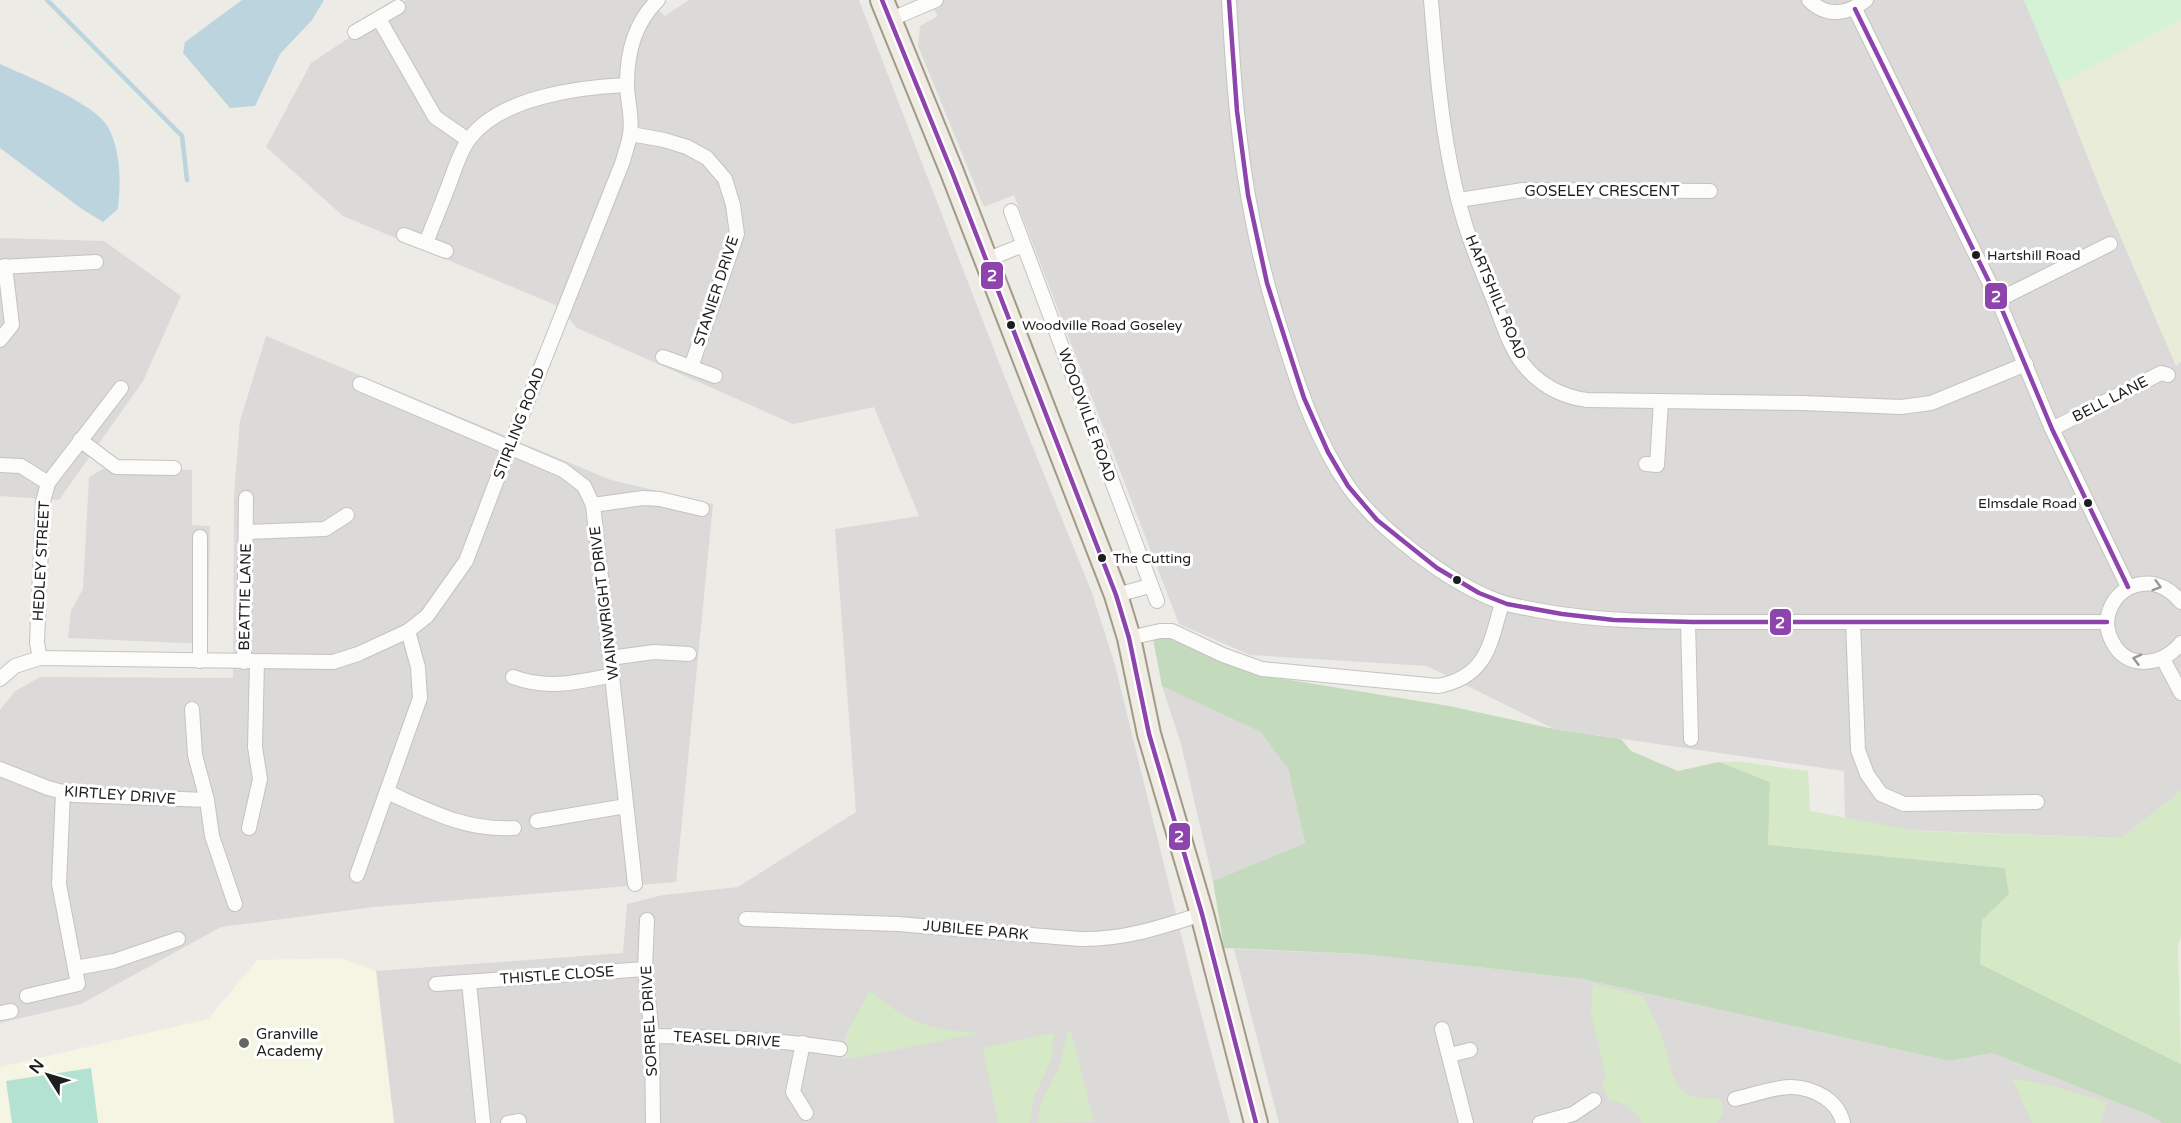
<svg xmlns="http://www.w3.org/2000/svg" width="2181" height="1123" font-family="'Varela Round',sans-serif">
	<style>
		.residential { fill: #dbdad8 }
		.education { fill: #f4f5e2 }
		.farmland { fill: #eaecda }
		.grass { fill: #d5e9c6 }
		.forest { fill: #c4dabc }
		.park { fill: #d5f2d7 }
		.pitch { fill: #b3e2d2 }
		.water { fill: #bbd4de }
		.lines { fill: none; stroke-linecap: round; stroke-linejoin: round }
		.stream { stroke: #bbd4de; stroke-width: 4.5 }
		.street-casing { stroke: #c3c3c1; stroke-width: 16 }
		.primary-casing { stroke: #a19a84; stroke-width: 26 }
		.street { stroke: #fcfcfb; stroke-width: 14 }
		.primary { stroke: #f0ece4; stroke-width: 22 }
		.bus-1-casing { stroke: #fff; stroke-width: 9 }
		.bus-1 { stroke: #8e44ad; stroke-width: 4.5 }
		.oneway { stroke: #989898 }
		.bus-dot { fill: #1e1e1e; stroke: #fff; stroke-width: 2 }
		.poi-dot { fill: #666664; stroke: #fff; stroke-width: 2 }
		.labels { text-anchor: middle; dominant-baseline: central; stroke-width: 6; stroke-linejoin: round; paint-order: stroke }
		.bus-label { font-size: 14px; fill: #1e1e1e; stroke: #fff; text-anchor: start }
		.street-label { font-size: 15px; fill: #1e1e1e; stroke: #fff }
		.poi-label { font-size: 15px; fill: #1e1e1e; stroke: #fff; text-anchor: start }
		.line-badge { stroke: #fff; stroke-width: 2 }
		.badge-label { font-size: 16px; text-anchor: middle; font-weight: bold; fill: #fff }
	</style>
	<rect width="100%" height="100%" fill="#ecebe6"/>
	<g class="residential">
		<path d="M 406,0 L 649,0 L 665,16 L 689,0 L 859,0 L 1005,378 L 1092,593 L 1115,665 L 1194,987 L 1230,1123 L 394,1123 L 376,971 L 623,953 L 627,904 L 663,895 L 738,887 L 856,812 L 835,529 L 919,516 L 874,407 L 793,424 L 577,328 L 558,306 L 343,216 L 266,147 L 311,63 Z"/>
		<path d="M 928,0 L 2024,0 L 2046,49 L 2101,191 L 2176,365 L 2181,362 L 2181,791 L 2121,838 L 1845,828 L 1844,771 L 1554,729 L 1427,666 L 1250,655 L 1179,624 L 1014,195 L 984,207 L 918,46 L 920,26 L 938,16 Z"/>
		<path d="M 0,238 L 104,241 L 181,296 L 143,381 L 59,500 L 0,496 Z"/>
		<path d="M 266,336 L 611,480 L 713,504 L 676,882 L 374,907 L 221,927 L 81,1004 L 0,1023 L 0,710 L 15,691 L 40,677 L 233,678 L 234,494 L 240,421 Z"/>
		<path d="M 103,469 L 192,470 L 192,525 L 210,526 L 208,644 L 68,638 L 71,611 L 83,589 L 89,477 Z"/>
		<path d="M 1162,686 L 1261,731 L 1288,769 L 1305,843 L 1213,881 L 1181,744 Z"/>
		<path d="M 1234,949 L 1363,954 L 1582,979 L 1949,1061 L 1992,1053 L 2151,1116 L 2162,1123 L 1279,1123 Z"/>
	</g>
	<path class="education" d="M 342,958 L 376,971 L 394,1123 L 0,1123 L 0,1067 L 208,1019 L 257,960 Z"/>
	<path class="farmland" d="M 2181,20 L 2181,362 L 2176,366 L 2101,191 L 2059,84 Z"/>
	<g class="grass">
		<path d="M 1719,762 L 1742,762 L 1808,771 L 1810,811 L 1917,831 L 2121,838 L 2181,791 L 2181,935 L 2178,947 L 2181,1064 L 1980,964 L 1982,920 L 2009,894 L 2005,868 L 1768,845 L 1770,782 Z"/>
		<path d="M 1593,984 L 1644,997 C 1648,1008 1653,1017 1658,1027 C 1674,1061 1664,1105 1720,1098 L 1724,1111 L 1716,1123 L 1642,1123 C 1637,1112 1622,1099 1610,1101 L 1602,1084 L 1606,1077 L 1591,1013 Z"/>
		<path d="M 870,990 C 880,998 889,1007 900,1013 C 924,1029 952,1031 980,1033 L 854,1058 L 843,1058 L 845,1037 Z"/>
		<path d="M 1068,1031 L 1071,1031 L 1094,1122 L 1038,1123 C 1039,1100 1049,1089 1058,1069 C 1063,1057 1065,1043 1068,1031 Z"/>
		<path d="M 1053,1033 L 1052,1058 L 1034,1097 L 1030,1123 L 998,1123 L 983,1048 Z"/>
		<path d="M 2012,1078 L 2060,1088 L 2106,1102 L 2101,1123 L 2032,1123 Z"/>
	</g>
	<path class="forest" d="M 1168,637 L 1212,658 L 1260,675 L 1449,706 L 1554,729 L 1621,739 L 1631,751 L 1678,771 L 1719,762 L 1770,782 L 1768,845 L 2005,868 L 2009,894 L 1982,920 L 1980,964 L 2181,1064 L 2181,1123 L 2162,1123 L 2151,1116 L 1992,1053 L 1949,1061 L 1582,979 L 1363,954 L 1224,948 L 1213,881 L 1305,843 L 1288,769 L 1261,732 L 1162,686 L 1153,639 Z"/>
	<path class="park" d="M 2024,0 L 2181,0 L 2181,20 L 2059,84 Z"/>
	<path class="pitch" d="M 91,1068 L 98,1123 L 12,1123 L 6,1081 Z"/>
	<g class="water">
		<path d="M 242,0 L 324,0 L 312,20 L 280,54 L 255,106 L 230,108 L 183,53 L 185,42 Z"/>
		<path d="M 0,64 C 26,76 95,103 108,127 C 121,152 121,181 118,209 L 103,222 L 82,209 L 0,148 Z"/>
	</g>
	<g class="lines">
		<path class="stream" d="M 47,0 L 182,136 L 187,180"/>
		<defs>
			<g id="street">
				<path d="M 1229,0 C 1233,74 1238,149 1253,222 C 1261,263 1272,303 1285,343 C 1300,392 1318,443 1348,486 C 1378,529 1449,583 1498,601 C 1510,606 1523,607 1536,610 C 1605,623 1676,622 1746,622 C 1866,622 1987,622 2107,622"/>
				<path d="M 1431,0 C 1437,75 1443,152 1465,224 C 1473,250 1484,276 1494,301 C 1503,324 1511,352 1528,370 C 1544,387 1565,397 1587,400 L 1803,403 L 1901,407 L 1931,403 L 2026,364"/>
				<path d="M 1809,0 C 1827,18 1848,14 1866,0"/>
				<path d="M 1855,9 L 1998,300 L 2052,429 L 2128,587"/>
				<path d="M 379,19 L 435,117 L 468,140"/>
				<path d="M 889,20 L 936,0"/>
				<path d="M 355,32 L 398,7"/>
				<path d="M 631,134 L 664,140 L 687,147 L 707,158 L 725,179 L 733,205 L 737,234 L 691,367"/>
				<path d="M 1459,200 L 1523,190 L 1710,191"/>
				<path d="M 1011,211 L 1157,601"/>
				<path d="M 404,235 L 446,251"/>
				<path d="M 426,243 C 434,222 443,201 451,179 C 456,166 461,149 470,138 C 501,97 580,87 627,85"/>
				<path d="M 986,260 L 1023,245"/>
				<path d="M 0,267 L 96,262"/>
				<path d="M 1998,300 L 2110,244"/>
				<path d="M 0,340 L 12,325 L 5,266"/>
				<path d="M 663,357 L 715,376"/>
				<path d="M 360,384 L 563,470 L 584,486 L 593,505 L 635,884"/>
				<path d="M 2052,429 L 2161,373 L 2168,375"/>
				<path d="M 80,440 L 116,467 L 174,468"/>
				<path d="M 1646,464 L 1657,465 L 1661,401"/>
				<path d="M 0,465 L 21,466 L 48,483"/>
				<path d="M 593,505 L 643,498 L 660,499 L 702,509"/>
				<path d="M 246,532 L 325,529 L 347,515"/>
				<path d="M 200,537 L 200,661"/>
				<path d="M 1116,595 L 1150,586"/>
				<path d="M 2181,602 C 2171,590 2157,581 2141,584 C 2115,588 2099,617 2112,641 C 2126,671 2163,666 2181,643"/>
				<path d="M 1688,622 L 1691,739"/>
				<path d="M 1853,622 L 1858,750 L 1867,774 L 1881,794 L 1904,804 L 2037,802"/>
				<path d="M 1129,638 L 1160,631 L 1172,631 L 1223,655 L 1262,669 L 1438,686 C 1487,677 1490,644 1502,603"/>
				<path d="M 40,658 L 37,643 L 43,502 L 48,483 L 121,388"/>
				<path d="M 610,658 L 654,652 L 689,654"/>
				<path d="M 2163,659 L 2181,693"/>
				<path d="M 244,662 L 246,498"/>
				<path d="M 513,677 C 548,690 578,682 613,675"/>
				<path d="M 0,679 L 15,666 L 40,658 L 333,662 L 358,654 L 408,631 L 427,616 L 466,561 L 509,448 L 623,161 C 625,152 629,143 630,134 C 633,117 627,101 627,84 C 627,53 635,22 658,0"/>
				<path d="M 192,709 L 195,755 L 207,800 L 212,836 L 235,904"/>
				<path d="M 0,769 L 48,788 L 74,795 L 207,800"/>
				<path d="M 387,792 C 430,811 466,831 514,828"/>
				<path d="M 537,821 L 626,806"/>
				<path d="M 249,828 L 260,779 L 255,747 L 257,662"/>
				<path d="M 357,875 L 420,698 L 418,667 L 408,631"/>
				<path d="M 746,919 L 898,924 L 1080,939 C 1124,940 1161,927 1202,914"/>
				<path d="M 647,920 L 645,969 L 652,1036 L 653,1123"/>
				<path d="M 75,968 L 114,961 L 178,939"/>
				<path d="M 469,982 L 483,1123"/>
				<path d="M 436,984 L 645,969"/>
				<path d="M 27,996 L 78,984 L 59,884 L 63,792"/>
				<path d="M 0,1013 L 11,1011"/>
				<path d="M 1442,1029 L 1466,1123"/>
				<path d="M 652,1036 C 715,1037 778,1039 840,1049"/>
				<path d="M 803,1043 L 793,1092 L 806,1113"/>
				<path d="M 1450,1055 L 1470,1050"/>
				<path d="M 1735,1099 C 1749,1096 1778,1086 1792,1087 C 1814,1088 1838,1100 1843,1123"/>
				<path d="M 508,1123 L 519,1121"/>
				<path d="M 1540,1123 L 1573,1114 L 1594,1100"/>
			</g>
			<path id="primary" d="M 882,0 L 952,172 L 1116,595 L 1129,638 L 1149,734 L 1202,914 L 1256,1123"/>
		</defs>
		<use href="#street" class="street-casing"/>
		<use href="#primary" class="primary-casing"/>
		<use href="#street" class="street"/>
		<use href="#primary" class="primary"/>
		<defs>
			<g id="bus-1">
				<path d="M 882,0 L 952,172 L 1116,595 L 1129,638 L 1149,734 L 1202,914 L 1256,1123"/>
				<path d="M 1229,0 L 1237,111 L 1248,195 L 1267,283 L 1304,398 L 1328,452 L 1348,486 L 1377,520 L 1437,568 L 1479,593 L 1507,604 L 1562,614 L 1614,620 L 1693,622 L 2107,622"/>
				<path d="M 1855,9 L 1998,300 L 2052,429 L 2128,587"/>
			</g>
		</defs>
		<use href="#bus-1" class="bus-1-casing"/>
		<use href="#bus-1" class="bus-1"/>
	</g>
	<defs><path id="oneway-chevron" d="M-2-3.5L2.5 0L-2 3.5" fill="none" stroke-width="1.6" stroke-linecap="round" stroke-linejoin="round" transform="scale(1.5)"/></defs>
	<g class="oneway">
		<use href="#oneway-chevron" transform="translate(2157 586) rotate(16)"/>
		<use href="#oneway-chevron" transform="translate(2137 659) rotate(-165)"/>
	</g>
	<g class="bus-dot">
		<circle cx="1976" cy="255" r="5"/>
		<circle cx="1011" cy="325" r="5"/>
		<circle cx="2088" cy="503" r="5"/>
		<circle cx="1102" cy="558" r="5"/>
		<circle cx="1457" cy="580" r="5"/>
	</g>
	<circle class="poi-dot" cx="244" cy="1043" r="6"/>
	<g class="labels">
		<g class="bus-label">
			<text x="1987" y="255">Hartshill Road</text>
			<text x="1022" y="325">Woodville Road Goseley</text>
			<text x="2077" y="503" text-anchor="end">Elmsdale Road</text>
			<text x="1113" y="558">The Cutting</text>
		</g>
		<g class="street-label">
			<text x="1602" y="191">GOSELEY CRESCENT</text>
			<text transform="translate(716 291) rotate(-72)">STANIER DRIVE</text>
			<text transform="translate(1496 297) rotate(67)">HARTSHILL ROAD</text>
			<text transform="translate(2110 399) rotate(-27)">BELL LANE</text>
			<text transform="translate(1087 415) rotate(70)">WOODVILLE ROAD</text>
			<text transform="translate(519 423) rotate(-69)">STIRLING ROAD</text>
			<text transform="translate(41 561) rotate(-87)">HEDLEY STREET</text>
			<text transform="translate(245 597) rotate(-89)">BEATTIE LANE</text>
			<text transform="translate(604 603) rotate(-97)">WAINWRIGHT DRIVE</text>
			<text transform="translate(120 795) rotate(4)">KIRTLEY DRIVE</text>
			<text transform="translate(976 930) rotate(5)">JUBILEE PARK</text>
			<text transform="translate(557 975) rotate(-4)">THISTLE CLOSE</text>
			<text transform="translate(649 1021) rotate(-93)">SORREL DRIVE</text>
			<text transform="translate(727 1039) rotate(3)">TEASEL DRIVE</text>
		</g>
		<g class="poi-label">
			<text x="256" y="1034">Granville<tspan x="256" dy="17">Academy</tspan></text>
		</g>
	</g>
	<g class="line-badge">
		<rect x="980" y="261" width="24" height="29" rx="6" fill="#8e44ad"/>
		<rect x="1984" y="282" width="24" height="28" rx="6" fill="#8e44ad"/>
		<rect x="1769" y="608" width="23" height="28" rx="6" fill="#8e44ad"/>
		<rect x="1168" y="822" width="23" height="29" rx="6" fill="#8e44ad"/>
	</g>
	<g class="badge-label">
		<text x="992" y="281">2</text>
		<text x="1996" y="302">2</text>
		<text x="1780" y="628">2</text>
		<text x="1179" y="842">2</text>
	</g>
	<g transform="translate(48 1075) rotate(307)" stroke="#ffffff" stroke-width="4.5" paint-order="stroke">
	<path d="M0-4.5L10 22L0 15L-10 22Z" fill="#1e1e1e"/>
	<text y="-9" font-size="16" font-weight="bold" text-anchor="middle" fill="#1e1e1e">N</text>
	</g>
</svg>
